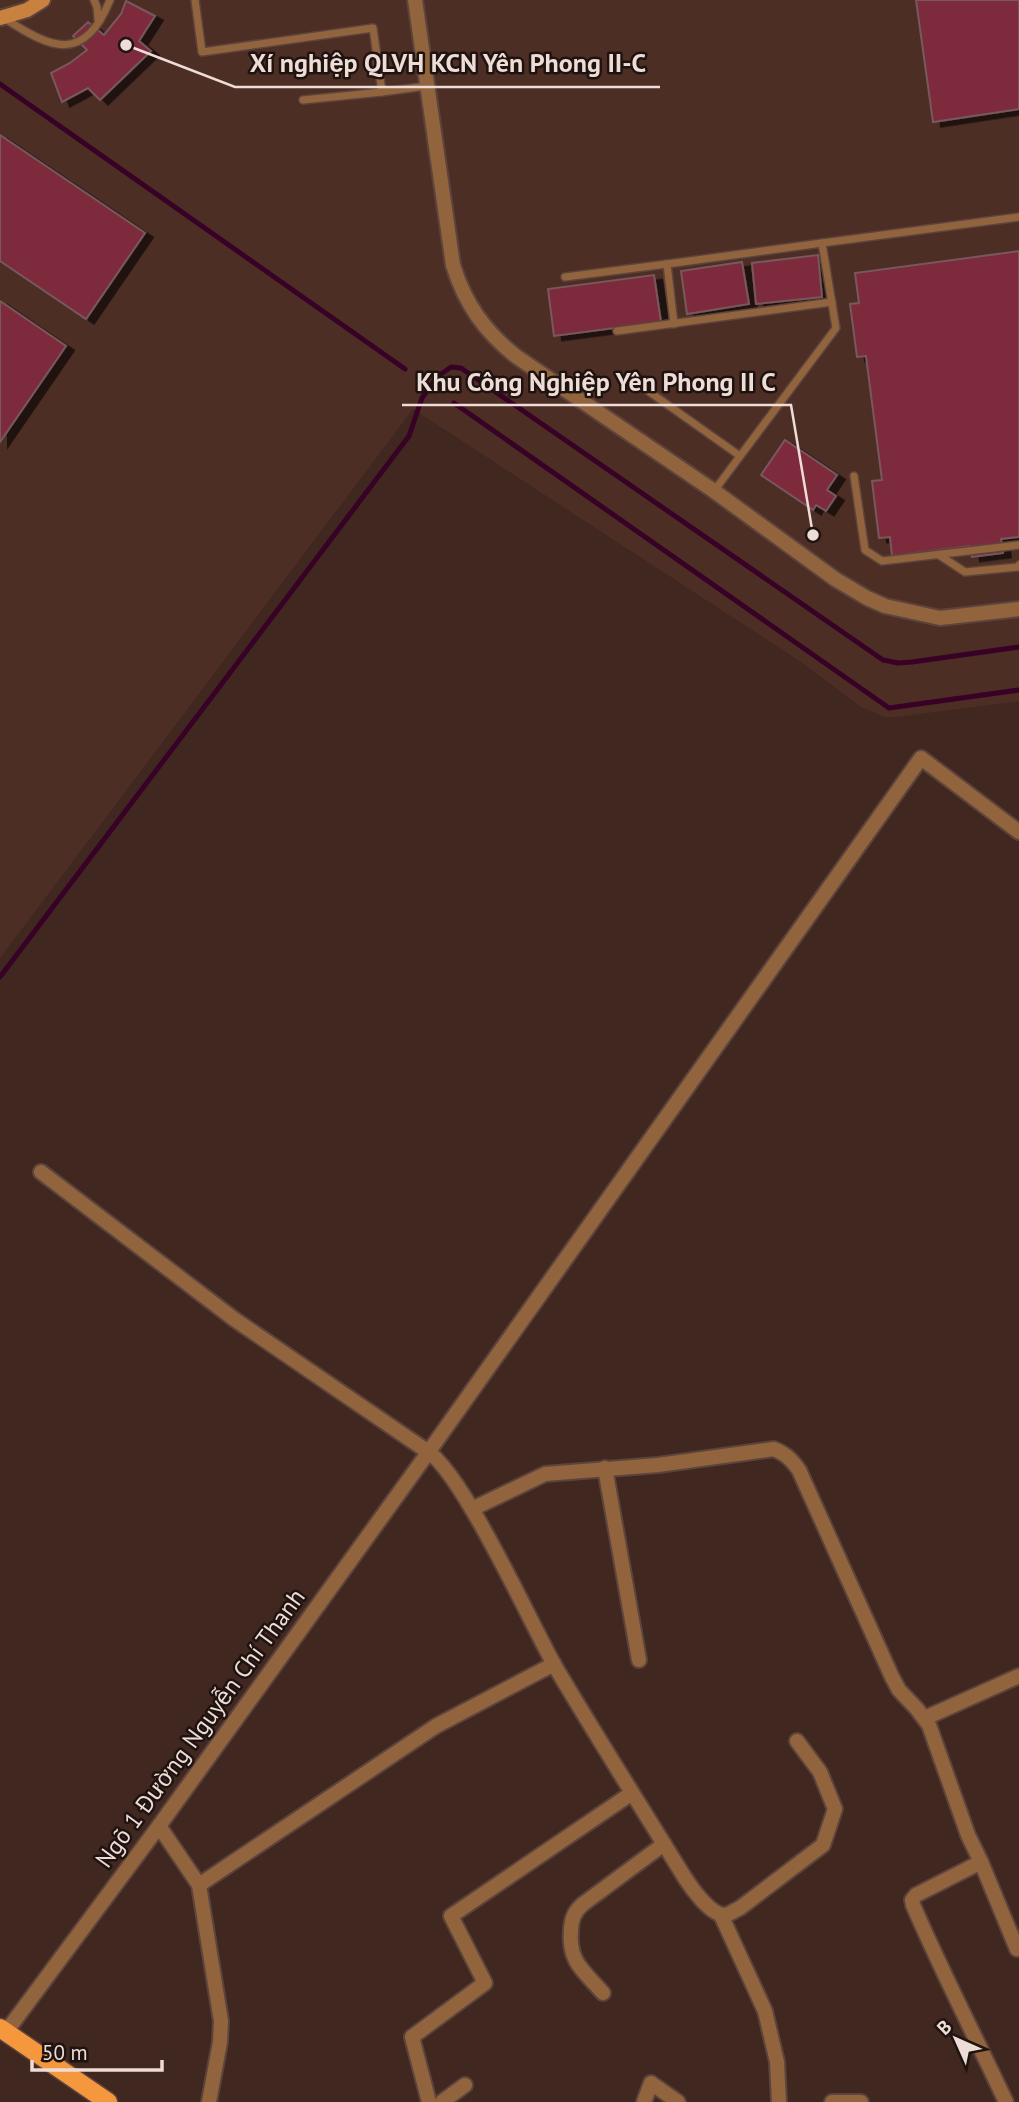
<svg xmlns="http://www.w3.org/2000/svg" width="1019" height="2102" font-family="'PT Sans',sans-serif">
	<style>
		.built { fill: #4d2e25 }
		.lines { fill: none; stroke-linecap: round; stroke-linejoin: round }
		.stream { stroke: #380227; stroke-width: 5 }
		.building { fill: #7d293d; stroke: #77585c; stroke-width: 2; filter: url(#shadow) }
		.lane-casing { stroke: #5c443d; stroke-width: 10 }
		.street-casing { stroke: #5c443d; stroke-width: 18 }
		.secondary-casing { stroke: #5c443d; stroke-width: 18 }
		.primary-casing { stroke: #5c443d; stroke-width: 21 }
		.lane { stroke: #92643d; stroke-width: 7 }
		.street { stroke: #92643d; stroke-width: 14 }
		.secondary { stroke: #c9813f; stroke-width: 14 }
		.primary { stroke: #f4973d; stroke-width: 18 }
		.labels { text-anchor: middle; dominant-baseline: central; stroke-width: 5; stroke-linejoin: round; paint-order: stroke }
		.street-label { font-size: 24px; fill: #eedcd7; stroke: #1f1310 }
		.leader { fill: none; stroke: #eedcd7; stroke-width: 2.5 }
		.callout-dot { fill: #eedcd7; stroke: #1f1310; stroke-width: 2.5 }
		.callout-label { font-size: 26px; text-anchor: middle; font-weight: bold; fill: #eedcd7; stroke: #1f1310; stroke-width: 5; stroke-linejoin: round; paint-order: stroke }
	</style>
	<defs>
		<filter id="shadow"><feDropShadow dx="8" dy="4.5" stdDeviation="0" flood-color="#0009"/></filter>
	</defs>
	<rect width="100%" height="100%" fill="#402720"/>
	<path class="built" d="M 0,0 L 1019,0 L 1019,701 L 897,717 L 884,717 L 861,707 L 801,662 L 413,409 L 0,958 Z"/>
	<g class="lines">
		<g class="stream">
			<path d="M 0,84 L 405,369"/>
			<path d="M 454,403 L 889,708 L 1019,690"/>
			<path d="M 0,977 L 409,436 L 422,398 L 437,377 L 451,367 L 461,368 L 883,660 L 898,663 L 912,662 L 1019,647"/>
		</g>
	</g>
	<g class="building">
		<path d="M 916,0 L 1019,0 L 1019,109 L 933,122 Z"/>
		<path d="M 126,1 L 155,16 L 139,41 L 151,51 L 100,100 L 88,88 L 62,102 L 51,73 L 70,63 L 87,50 L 73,36 L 88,22 L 104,35 L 121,14 Z"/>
		<path d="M 0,135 L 145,233 L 86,319 L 0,261 Z"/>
		<path d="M 1019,251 L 1019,537 L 1001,539 L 1003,553 L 972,557 L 970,546 L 892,556 L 890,537 L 879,538 L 872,481 L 882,480 L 866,356 L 857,357 L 850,304 L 859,303 L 855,273 Z"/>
		<path d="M 818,255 L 822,297 L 756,304 L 752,263 Z"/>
		<path d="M 742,262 L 749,304 L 687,314 L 681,271 Z"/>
		<path d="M 654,275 L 661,322 L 554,336 L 548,289 Z"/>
		<path d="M 0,301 L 66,346 L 0,442 Z"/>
		<path d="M 785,440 L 837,475 L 827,490 L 836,496 L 826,511 L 816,505 L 813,510 L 761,475 Z"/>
	</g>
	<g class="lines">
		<defs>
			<g id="lane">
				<path d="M 94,0 L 97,7 L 98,19"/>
				<path d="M 195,0 L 202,52 L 373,28 L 382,92 L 427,86"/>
				<path d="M 4,18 C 50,48 84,65 110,0"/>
				<path d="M 303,100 L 382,92"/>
				<path d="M 667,264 L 822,243"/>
				<path d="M 565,277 L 667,264 L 674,324"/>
				<path d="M 617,331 L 832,302"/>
				<path d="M 634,381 L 740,456"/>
				<path d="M 854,476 L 865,550 L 882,561 L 1019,545"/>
				<path d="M 714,491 L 836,328 L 822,243 L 1019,217"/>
				<path d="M 939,555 L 965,572 L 1018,567 L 1019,565"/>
			</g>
			<g id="street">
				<path d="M 415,0 L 453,265 C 465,304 485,332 517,357 L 714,491 L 835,579 L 867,598 L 885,606 L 940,618 L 1019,609"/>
				<path d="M 41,1172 L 234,1319 L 421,1447 C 459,1462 531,1625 556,1668 C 598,1739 642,1808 685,1878 C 692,1889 710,1914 724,1915 C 729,1915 735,1910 740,1908 L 823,1845 L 835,1809 L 820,1772 L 797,1741"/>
				<path d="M 605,1468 L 639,1660"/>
				<path d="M 472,1509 L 545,1474 L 658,1465 L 774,1449 C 786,1454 791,1459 799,1470 L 892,1677 L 899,1690 L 917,1709 L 929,1725 L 968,1835 L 981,1862 L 916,1895 L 912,1900 L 913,1905 C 942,1972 975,2036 1006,2102"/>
				<path d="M 925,1718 L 1019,1676"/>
				<path d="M 159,1826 L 199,1885 L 221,2021 L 220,2042 L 209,2102"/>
				<path d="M 981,1862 L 1017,1949"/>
				<path d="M 199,1885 L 436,1726 L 554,1664"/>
				<path d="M 721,1915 L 765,2011 L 777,2062 L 779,2102"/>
				<path d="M 603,1993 C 583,1970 568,1962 571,1929 C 572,1918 574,1912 583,1904 L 664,1844"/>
				<path d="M 6,2032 L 159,1826 L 430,1450 L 921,758 L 1019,832"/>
				<path d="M 429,2102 L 412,2037 L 485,1983 L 451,1916 L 632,1793"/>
				<path d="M 442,2102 L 465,2085"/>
				<path d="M 644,2102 L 651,2083 L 678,2102"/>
				<path d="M 832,2102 L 861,2102"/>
			</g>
			<path id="secondary" d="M 0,18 L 27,10 L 43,0"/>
			<path id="primary" d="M 0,2028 L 108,2102"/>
		</defs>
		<use href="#lane" class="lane-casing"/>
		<use href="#street" class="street-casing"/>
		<use href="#secondary" class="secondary-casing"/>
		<use href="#primary" class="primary-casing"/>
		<use href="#lane" class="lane"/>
		<use href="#street" class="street"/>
		<use href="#secondary" class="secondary"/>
		<use href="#primary" class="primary"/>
	</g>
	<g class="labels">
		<g class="street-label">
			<text transform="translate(200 1728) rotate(-54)">Ngõ 1 Đường Nguyễn Chí Thanh</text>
		</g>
	</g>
	<path class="leader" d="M126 45L235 87H660M813 535L791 405H402"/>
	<g class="callout-dot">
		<circle cx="126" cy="45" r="7"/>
		<circle cx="813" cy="535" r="7"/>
	</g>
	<g class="callout-label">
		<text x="448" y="72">Xí nghiệp QLVH KCN Yên Phong II-C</text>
		<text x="596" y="391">Khu Công Nghiệp Yên Phong II C</text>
	</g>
	<g transform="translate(956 2039) rotate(315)" stroke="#1f1310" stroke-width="5" paint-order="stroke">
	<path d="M0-5L12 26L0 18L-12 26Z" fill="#eedcd7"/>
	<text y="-10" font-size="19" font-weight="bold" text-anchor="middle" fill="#eedcd7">B</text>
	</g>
	<path d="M32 2060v10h130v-10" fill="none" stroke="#eedcd7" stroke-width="3.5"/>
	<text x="42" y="2060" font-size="21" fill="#eedcd7" stroke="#1f1310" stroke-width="5" paint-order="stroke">50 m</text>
</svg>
